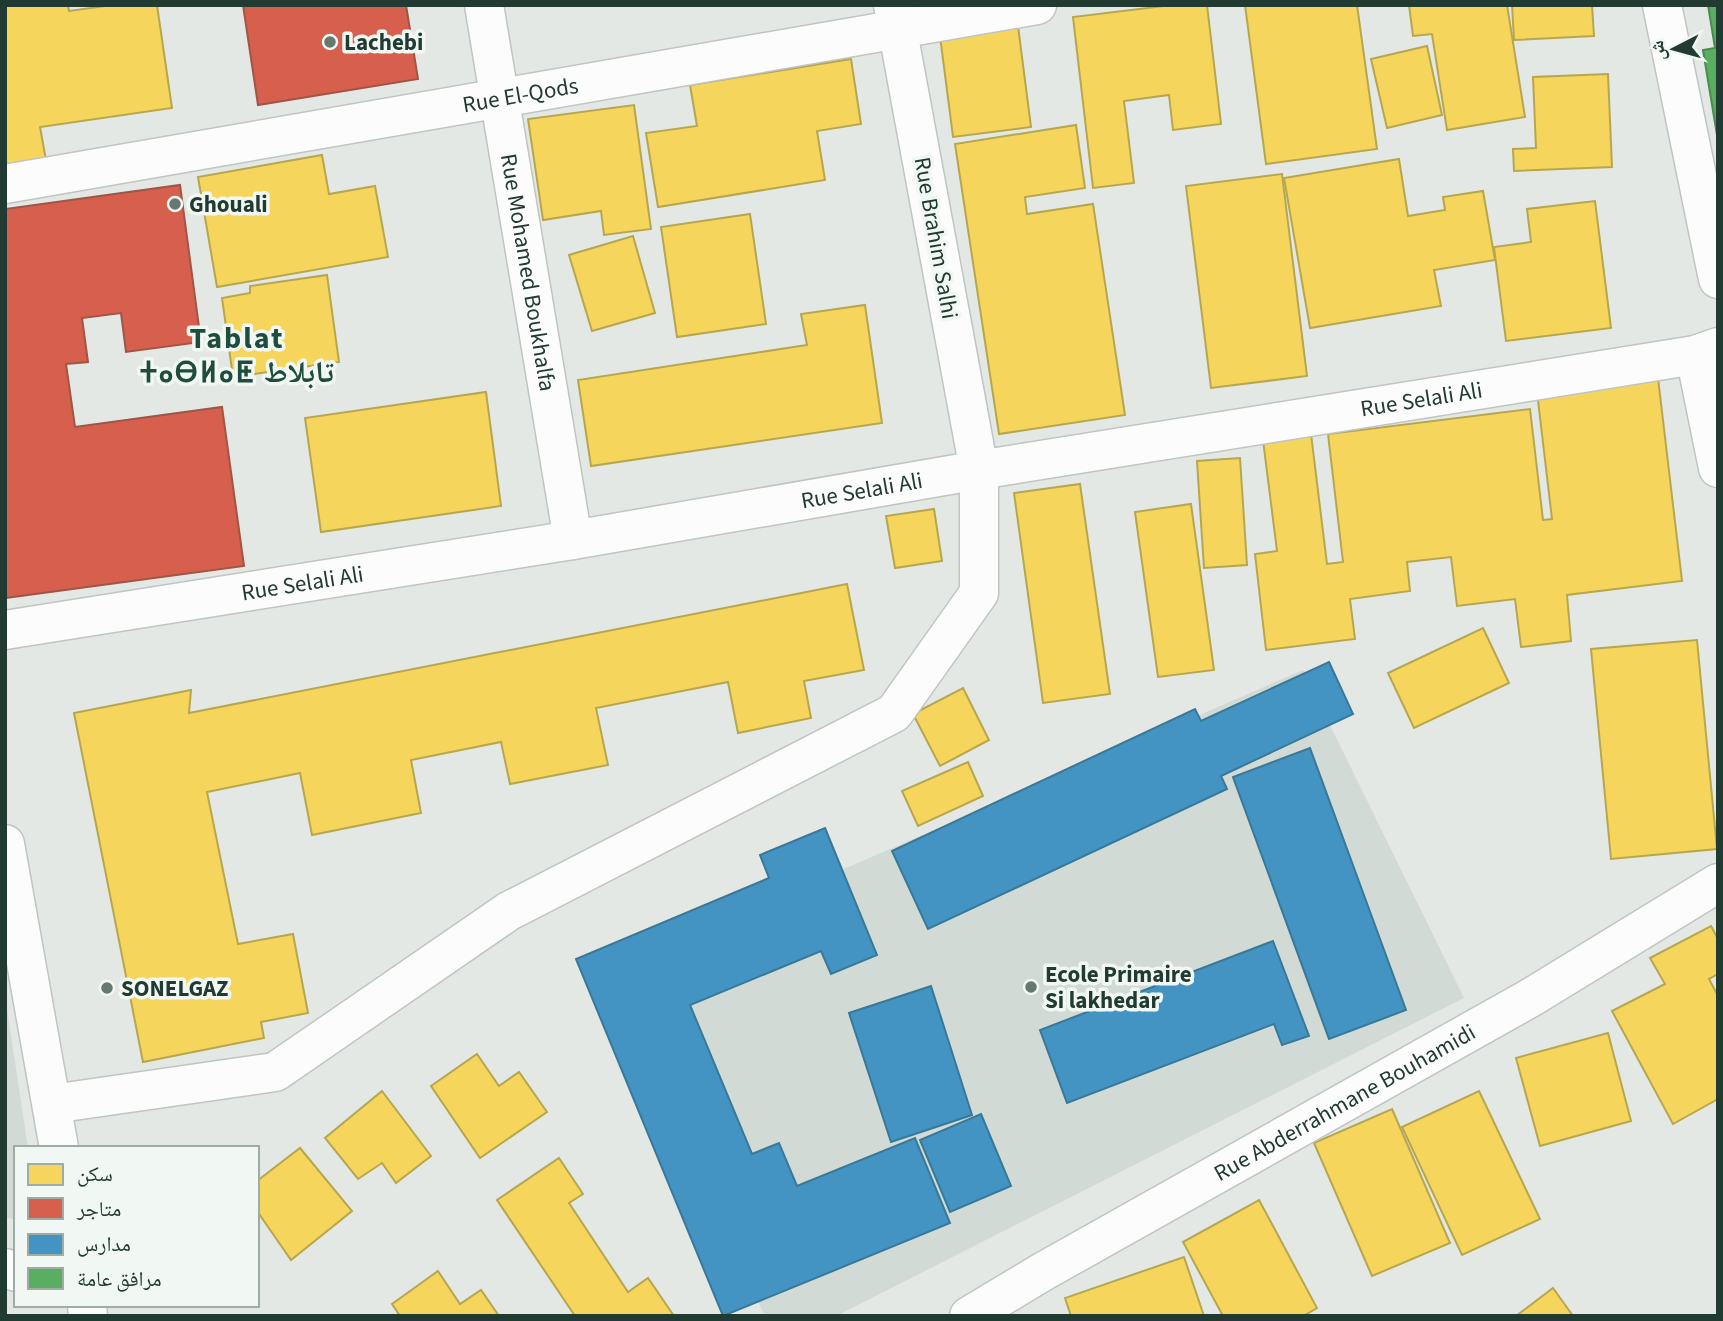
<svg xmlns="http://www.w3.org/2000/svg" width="1723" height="1321" font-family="'Source Sans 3','Noto Naskh Arabic','Noto Sans Tifinagh',sans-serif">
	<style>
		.built { fill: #d1dad5 }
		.homes { fill: #f6d55c; stroke: #b6a74f; stroke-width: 2 }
		.shops { fill: #d6604d; stroke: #a05545; stroke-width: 2 }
		.schools { fill: #4393c3; stroke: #397998; stroke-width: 2 }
		.public { fill: #5aae61; stroke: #498c53; stroke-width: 2 }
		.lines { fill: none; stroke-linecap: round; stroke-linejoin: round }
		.street-casing { stroke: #c0c5c2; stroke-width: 41 }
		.street { stroke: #fbfcfb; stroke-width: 38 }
		.poi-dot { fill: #657871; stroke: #f1f7f3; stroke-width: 2.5 }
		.labels { text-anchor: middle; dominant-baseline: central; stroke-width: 7; stroke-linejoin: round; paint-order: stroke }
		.poi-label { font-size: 23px; font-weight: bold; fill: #213b32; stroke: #f1f7f3; text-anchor: start }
		.street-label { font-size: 23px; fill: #213b32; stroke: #f1f7f3 }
		.district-label { font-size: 30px; font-weight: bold; letter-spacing: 2px; fill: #1e4c3d; stroke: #f1f7f3 }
	</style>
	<rect width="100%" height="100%" fill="#e3e8e5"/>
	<g class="built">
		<path d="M 1303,670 L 1464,998 L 836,1316 L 765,1316 L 597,976 Z"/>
		<path d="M 5,996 L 28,1148 L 16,1148 L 16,1220 L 5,1217 Z"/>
	</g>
	<g class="homes">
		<path d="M 5,5 L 68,5 L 69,11 L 113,5 L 157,5 L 172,108 L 40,127 L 46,160 L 5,166 Z"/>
		<path d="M 1172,5 L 1207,5 L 1221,124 L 1173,130 L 1169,95 L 1124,101 L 1134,183 L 1093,188 L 1073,17 Z"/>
		<path d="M 1245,5 L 1357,5 L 1377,149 L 1266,164 Z"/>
		<path d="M 1409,5 L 1507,5 L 1525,117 L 1447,130 L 1432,34 L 1413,36 Z"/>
		<path d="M 1512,5 L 1592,5 L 1594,36 L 1514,40 Z"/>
		<path d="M 1018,26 L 1031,127 L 953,137 L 940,36 Z"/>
		<path d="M 1427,46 L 1442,115 L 1387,128 L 1371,59 Z"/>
		<path d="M 851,59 L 861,124 L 817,131 L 825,180 L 658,207 L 646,133 L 697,126 L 690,85 Z"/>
		<path d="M 1608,74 L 1612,167 L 1514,171 L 1513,149 L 1536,148 L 1533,77 Z"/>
		<path d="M 634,105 L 651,229 L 604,235 L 601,211 L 543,220 L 528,119 Z"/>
		<path d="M 1076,125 L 1085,188 L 1025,197 L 1027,214 L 1093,204 L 1125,415 L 999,434 L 955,144 Z"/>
		<path d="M 322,155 L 329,194 L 375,186 L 388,257 L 217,287 L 198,177 Z"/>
		<path d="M 1399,159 L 1408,216 L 1445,210 L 1443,197 L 1483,191 L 1495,260 L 1434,270 L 1441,306 L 1310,328 L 1284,178 Z"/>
		<path d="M 1282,174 L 1307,376 L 1211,388 L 1186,186 Z"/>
		<path d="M 1595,201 L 1611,328 L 1506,341 L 1494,247 L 1531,242 L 1527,209 Z"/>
		<path d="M 750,214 L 766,324 L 677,337 L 661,227 Z"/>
		<path d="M 633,236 L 655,313 L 592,331 L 569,255 Z"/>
		<path d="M 327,275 L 339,362 L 233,377 L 222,298 L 250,293 L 250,286 Z"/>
		<path d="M 865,305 L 882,423 L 591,466 L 578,380 L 807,345 L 801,314 Z"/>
		<path d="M 1658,378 L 1682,581 L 1567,595 L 1571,641 L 1521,647 L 1515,599 L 1457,606 L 1451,557 L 1407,562 L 1410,591 L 1350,599 L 1355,639 L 1266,650 L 1255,554 L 1277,551 L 1263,440 L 1311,434 L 1327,564 L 1343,562 L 1328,434 L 1530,409 L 1543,520 L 1552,519 L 1537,392 Z"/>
		<path d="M 486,392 L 501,506 L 321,532 L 305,418 Z"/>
		<path d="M 1240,458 L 1247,565 L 1204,568 L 1197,461 Z"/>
		<path d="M 1080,484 L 1110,694 L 1043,703 L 1014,493 Z"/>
		<path d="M 1191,504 L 1214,670 L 1158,677 L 1135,512 Z"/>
		<path d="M 934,509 L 942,561 L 895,568 L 886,516 Z"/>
		<path d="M 847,584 L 864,670 L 804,681 L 811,718 L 738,733 L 728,682 L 596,708 L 608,765 L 510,784 L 501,742 L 411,760 L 421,813 L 312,835 L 300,773 L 207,792 L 238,944 L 293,934 L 308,1013 L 261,1022 L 264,1038 L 143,1062 L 74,713 L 191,690 L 189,713 Z"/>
		<path d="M 1483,628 L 1509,683 L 1414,728 L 1388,673 Z"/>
		<path d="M 1697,640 L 1717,849 L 1611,859 L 1591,649 Z"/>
		<path d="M 963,688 L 989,740 L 940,766 L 913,714 Z"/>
		<path d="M 968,762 L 983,796 L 918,826 L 902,791 Z"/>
		<path d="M 1711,926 L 1718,939 L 1718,974 L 1709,979 L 1718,996 L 1718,1099 L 1673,1124 L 1612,1011 L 1665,984 L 1650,958 Z"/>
		<path d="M 1608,1033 L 1631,1121 L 1540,1146 L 1516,1058 Z"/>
		<path d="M 477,1054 L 499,1086 L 519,1072 L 547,1112 L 480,1158 L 431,1086 Z"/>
		<path d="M 382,1091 L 431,1156 L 396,1183 L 382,1163 L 358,1179 L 325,1138 Z"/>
		<path d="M 1479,1091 L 1540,1219 L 1462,1255 L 1402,1127 Z"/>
		<path d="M 1392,1109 L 1450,1243 L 1372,1276 L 1314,1143 Z"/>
		<path d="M 300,1148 L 352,1211 L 291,1260 L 257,1211 L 257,1181 Z"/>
		<path d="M 559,1158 L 583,1194 L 569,1203 L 628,1292 L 648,1278 L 674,1316 L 575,1316 L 497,1200 Z"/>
		<path d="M 1259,1200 L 1317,1308 L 1303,1316 L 1223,1316 L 1183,1242 Z"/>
		<path d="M 1184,1257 L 1204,1316 L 1071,1316 L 1065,1298 Z"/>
		<path d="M 438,1271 L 460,1304 L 481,1290 L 499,1316 L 400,1316 L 392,1304 Z"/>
		<path d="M 1553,1288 L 1573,1316 L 1516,1316 Z"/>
	</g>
	<g class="shops">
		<path d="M 243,5 L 406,5 L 418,79 L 258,105 Z"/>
		<path d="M 180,185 L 201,342 L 126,352 L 121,313 L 82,318 L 88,362 L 66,364 L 75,427 L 222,407 L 244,566 L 5,598 L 5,209 Z"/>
	</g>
	<g class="schools">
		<path d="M 1329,662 L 1353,714 L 1221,776 L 1227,789 L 928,929 L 892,851 L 1195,709 L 1201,721 Z"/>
		<path d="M 1310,748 L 1406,1010 L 1329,1039 L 1233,777 Z"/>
		<path d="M 825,828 L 877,955 L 831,974 L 821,951 L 690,1005 L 752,1154 L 779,1143 L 797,1186 L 915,1138 L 950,1223 L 723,1316 L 576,959 L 769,878 L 760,855 Z"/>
		<path d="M 1273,941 L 1309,1036 L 1282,1045 L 1274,1024 L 1067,1103 L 1040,1030 Z"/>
		<path d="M 931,986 L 972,1115 L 891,1142 L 849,1013 Z"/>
		<path d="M 981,1114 L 1011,1186 L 950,1212 L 920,1140 Z"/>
	</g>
	<path class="public" d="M 1708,5 L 1718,5 L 1718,141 L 1703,50 L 1715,48 Z"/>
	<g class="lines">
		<defs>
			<g id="street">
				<path id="s1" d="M 484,5 L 573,540"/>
				<path d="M 1662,5 L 1718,279"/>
				<path id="s2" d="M 5,184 L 1037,5"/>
				<path d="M 1695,355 L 1718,468"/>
				<path id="s3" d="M 5,630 L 573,540 L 979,470 L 1695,355 L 1718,347"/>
				<path d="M 5,844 L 59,1148"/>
				<path d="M 52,1104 L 275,1072 L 509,911 L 894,713 L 979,593 L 979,470 L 893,5"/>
				<path d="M 5,1268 L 16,1272"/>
				<path d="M 87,1305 L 88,1316"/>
				<path id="s4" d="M 969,1316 L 1044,1271 L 1530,998 L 1718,883"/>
			</g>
		</defs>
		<use href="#street" class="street-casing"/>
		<use href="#street" class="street"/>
	</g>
	<g class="poi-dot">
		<circle cx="330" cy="42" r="7"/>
		<circle cx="175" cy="204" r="7"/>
		<circle cx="1031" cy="987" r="7"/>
		<circle cx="107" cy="988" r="7"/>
	</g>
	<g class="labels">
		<g class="poi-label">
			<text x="344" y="42">Lachebi</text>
			<text x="189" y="204">Ghouali</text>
			<text x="1045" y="974">Ecole Primaire<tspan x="1045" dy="26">Si lakhedar</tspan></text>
			<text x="121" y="988">SONELGAZ</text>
		</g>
		<g class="street-label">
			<text stroke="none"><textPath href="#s2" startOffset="523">Rue El-Qods</textPath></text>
			<text transform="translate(936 238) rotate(80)">Rue Brahim Salhi</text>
			<text stroke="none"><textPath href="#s1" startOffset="271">Rue Mohamed Boukhalfa</textPath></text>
			<text stroke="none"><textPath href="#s3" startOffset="1435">Rue Selali Ali</textPath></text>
			<text stroke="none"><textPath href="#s3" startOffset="868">Rue Selali Ali</textPath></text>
			<text stroke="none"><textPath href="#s3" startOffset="301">Rue Selali Ali</textPath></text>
			<text stroke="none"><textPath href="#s4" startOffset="432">Rue Abderrahmane Bouhamidi</textPath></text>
		</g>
		<g class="district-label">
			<text x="237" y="338">Tablat<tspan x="237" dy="34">ⵜⴰⴱⵍⴰⵟ تابلاط</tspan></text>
		</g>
	</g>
	<rect width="1723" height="1321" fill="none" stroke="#213b32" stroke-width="14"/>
	<rect x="14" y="1146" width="245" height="161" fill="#f1f7f3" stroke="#9eaca6" stroke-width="2"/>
	<rect x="28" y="1164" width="35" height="21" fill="#f6d55c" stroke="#9eaca6" stroke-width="2"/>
	<text x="77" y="1181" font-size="21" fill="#213b32">سكن</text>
	<rect x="28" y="1198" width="35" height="21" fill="#d6604d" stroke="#9eaca6" stroke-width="2"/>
	<text x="77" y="1216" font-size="21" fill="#213b32">متاجر</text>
	<rect x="28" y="1234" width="35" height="21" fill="#4393c3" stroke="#9eaca6" stroke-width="2"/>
	<text x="77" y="1251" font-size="21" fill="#213b32">مدارس</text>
	<rect x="28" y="1268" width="35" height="21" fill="#5aae61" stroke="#9eaca6" stroke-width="2"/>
	<text x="77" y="1286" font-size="21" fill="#213b32">مرافق عامة</text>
	<g transform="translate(1674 49) rotate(264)" stroke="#f1f7f3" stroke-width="5" paint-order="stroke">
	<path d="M0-5L12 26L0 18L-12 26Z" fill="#213b32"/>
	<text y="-10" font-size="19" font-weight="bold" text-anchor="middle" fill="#213b32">ش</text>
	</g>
</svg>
